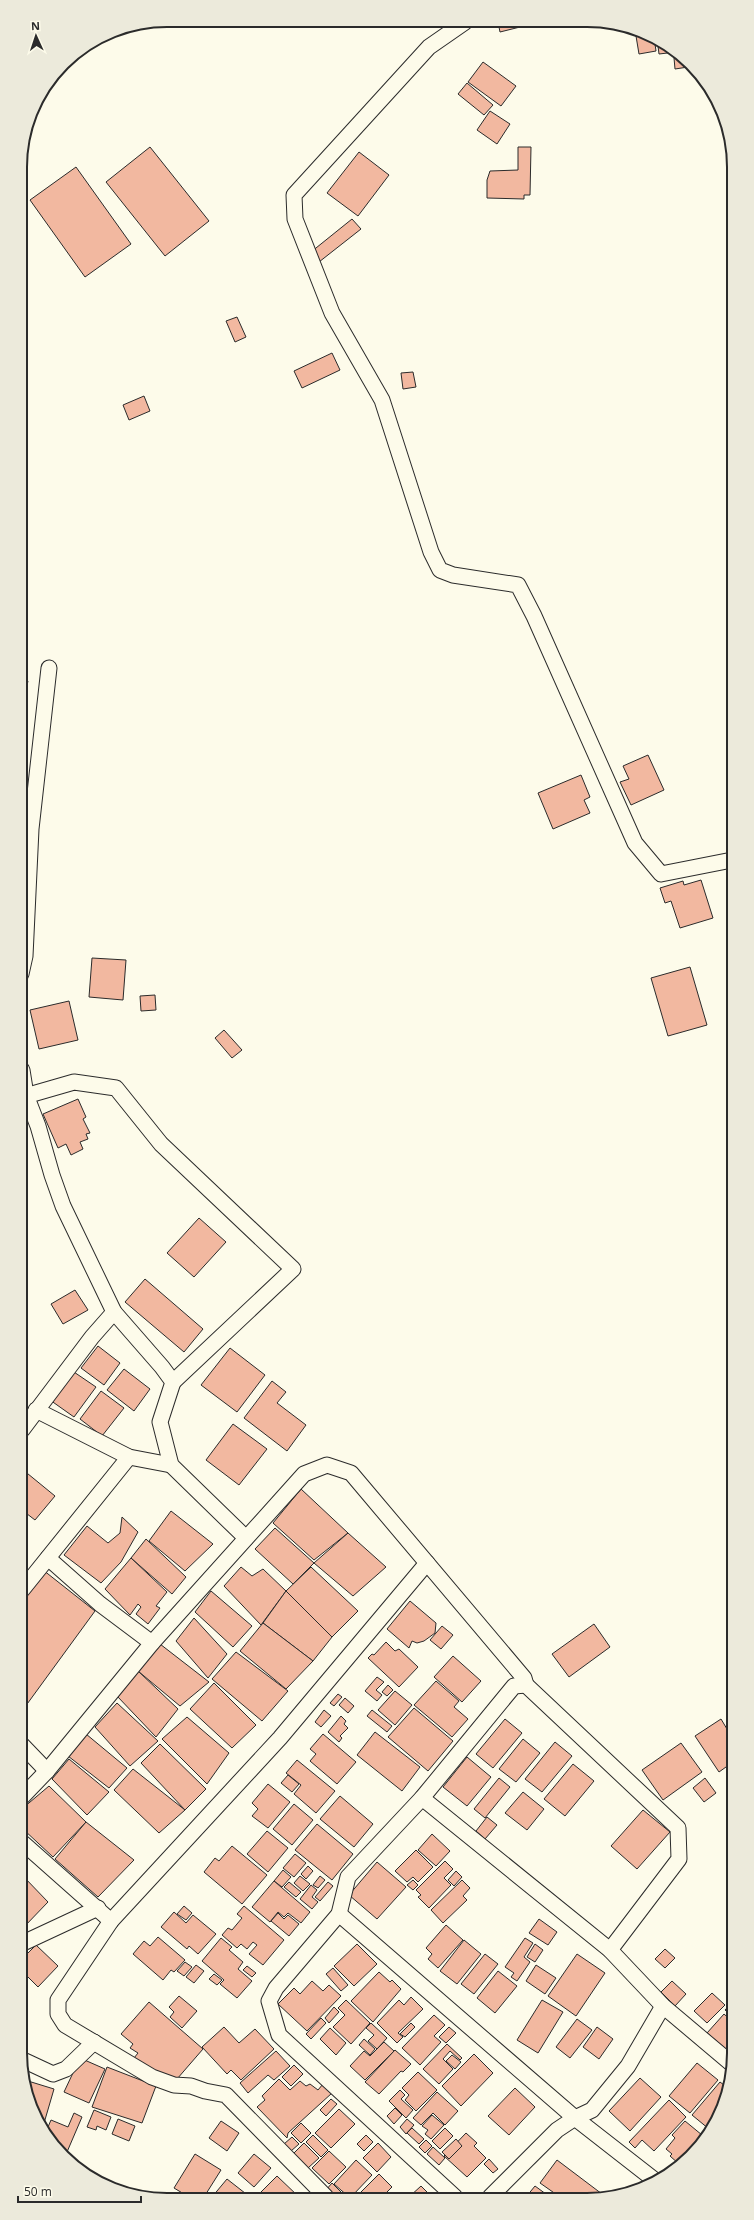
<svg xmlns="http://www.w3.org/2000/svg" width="754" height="2220" font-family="'Open Sans',sans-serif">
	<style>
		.building { fill: #f2b8a0; stroke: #2b2b2b }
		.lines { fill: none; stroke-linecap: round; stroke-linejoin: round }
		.street-casing { stroke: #2b2b2b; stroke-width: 17 }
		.street { stroke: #fdfbea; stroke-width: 15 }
		.rim { fill: none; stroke: #2b2b2b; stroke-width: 2 }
	</style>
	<rect width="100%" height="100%" fill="#fdfbea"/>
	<g class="building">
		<path d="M 498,22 L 531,22 L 532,24 L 500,32 Z"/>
		<path d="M 635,30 L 654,37 L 656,51 L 639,54 Z"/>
		<path d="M 657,38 L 660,40 L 676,52 L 659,54 Z"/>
		<path d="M 683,57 L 687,60 L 688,67 L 675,69 L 674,58 Z"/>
		<path d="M 483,62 L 516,86 L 501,106 L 468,82 Z"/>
		<path d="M 467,83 L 493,105 L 484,115 L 458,94 Z"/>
		<path d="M 490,111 L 510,124 L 497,144 L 477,130 Z"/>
		<path d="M 150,147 L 209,221 L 165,256 L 106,182 Z"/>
		<path d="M 518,147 L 531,147 L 530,195 L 524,195 L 524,199 L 487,198 L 487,180 L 490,171 L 518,170 Z"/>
		<path d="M 359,152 L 389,175 L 358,216 L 327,193 Z"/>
		<path d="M 76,167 L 131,244 L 85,277 L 30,200 Z"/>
		<path d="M 352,219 L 361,229 L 319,262 L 311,252 Z"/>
		<path d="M 237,317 L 246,337 L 235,342 L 226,321 Z"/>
		<path d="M 332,353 L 340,370 L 302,388 L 294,371 Z"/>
		<path d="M 413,372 L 416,387 L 403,389 L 401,373 Z"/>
		<path d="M 144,396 L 150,411 L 129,420 L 123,405 Z"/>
		<path d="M 21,679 L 28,681 L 22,706 L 21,706 Z"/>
		<path d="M 648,755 L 664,790 L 631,805 L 620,782 L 629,779 L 623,766 Z"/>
		<path d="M 581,775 L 590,797 L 584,800 L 590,813 L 553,829 L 538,793 Z"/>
		<path d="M 701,880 L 713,918 L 680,928 L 671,901 L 665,903 L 660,888 L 683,881 L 684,885 Z"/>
		<path d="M 92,958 L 126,960 L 123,1000 L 89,997 Z"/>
		<path d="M 690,967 L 707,1025 L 668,1036 L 651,978 Z"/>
		<path d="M 155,995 L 156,1010 L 141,1011 L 140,996 Z"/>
		<path d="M 69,1001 L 78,1040 L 39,1049 L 30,1010 Z"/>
		<path d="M 224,1030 L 242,1050 L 232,1058 L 215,1038 Z"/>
		<path d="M 78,1099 L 86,1117 L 83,1119 L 90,1133 L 86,1134 L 88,1139 L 80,1142 L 83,1149 L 71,1155 L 66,1144 L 58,1148 L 43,1114 Z"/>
		<path d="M 199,1218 L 226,1242 L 194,1277 L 167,1253 Z"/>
		<path d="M 145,1279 L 203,1329 L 184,1352 L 125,1302 Z"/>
		<path d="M 75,1290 L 88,1310 L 63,1324 L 51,1304 Z"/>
		<path d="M 98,1346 L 120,1363 L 104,1385 L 81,1368 Z"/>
		<path d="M 230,1348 L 265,1375 L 237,1412 L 201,1385 Z"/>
		<path d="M 124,1369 L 150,1389 L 134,1411 L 107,1390 Z"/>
		<path d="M 71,1370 L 96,1387 L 74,1417 L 50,1400 Z"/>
		<path d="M 272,1381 L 286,1392 L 277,1403 L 306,1425 L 287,1451 L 244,1418 Z"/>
		<path d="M 101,1391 L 124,1408 L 102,1436 L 80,1419 Z"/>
		<path d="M 233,1424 L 267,1449 L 239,1485 L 206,1460 Z"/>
		<path d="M 22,1469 L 55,1496 L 35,1520 L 22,1510 Z"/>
		<path d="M 301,1489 L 348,1533 L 314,1560 L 273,1523 Z"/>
		<path d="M 171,1511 L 213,1544 L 185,1571 L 149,1541 Z"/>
		<path d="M 122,1517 L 138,1532 L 121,1562 L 101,1583 L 64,1555 L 87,1526 L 108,1543 L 120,1533 Z"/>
		<path d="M 275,1528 L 314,1563 L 293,1584 L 255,1549 Z"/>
		<path d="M 348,1533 L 386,1567 L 353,1596 L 314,1563 Z"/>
		<path d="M 146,1539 L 186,1577 L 172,1594 L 131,1558 Z"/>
		<path d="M 131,1558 L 167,1592 L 156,1606 L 160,1608 L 148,1624 L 136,1614 L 141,1607 L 138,1604 L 130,1615 L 105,1589 Z"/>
		<path d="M 241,1567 L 252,1576 L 263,1569 L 286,1591 L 261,1625 L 224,1586 Z"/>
		<path d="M 311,1567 L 358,1611 L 332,1637 L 286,1591 Z"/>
		<path d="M 43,1570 L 95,1611 L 22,1711 L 22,1598 Z"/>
		<path d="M 211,1591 L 252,1626 L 233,1647 L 195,1612 Z"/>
		<path d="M 286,1591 L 332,1637 L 313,1661 L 263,1623 Z"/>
		<path d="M 410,1601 L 436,1623 L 435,1633 L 424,1641 L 417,1643 L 412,1641 L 409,1648 L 387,1629 Z"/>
		<path d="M 194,1618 L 227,1654 L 208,1678 L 176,1641 Z"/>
		<path d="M 263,1623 L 313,1661 L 286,1689 L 240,1651 Z"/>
		<path d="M 594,1624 L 610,1647 L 569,1677 L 552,1654 Z"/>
		<path d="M 442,1626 L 453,1635 L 441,1649 L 430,1640 Z"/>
		<path d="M 386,1642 L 395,1651 L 399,1649 L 418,1667 L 399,1687 L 368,1658 L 372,1654 L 374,1655 Z"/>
		<path d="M 160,1644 L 209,1682 L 180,1706 L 138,1671 Z"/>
		<path d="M 236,1652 L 288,1691 L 262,1721 L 212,1679 Z"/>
		<path d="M 453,1656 L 481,1681 L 462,1702 L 434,1677 Z"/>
		<path d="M 138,1671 L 178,1709 L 156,1737 L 117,1696 Z"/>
		<path d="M 377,1677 L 384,1682 L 376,1690 L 382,1695 L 377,1701 L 365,1691 Z"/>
		<path d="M 436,1681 L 459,1701 L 454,1707 L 468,1719 L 452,1737 L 414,1705 Z"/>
		<path d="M 214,1683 L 256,1725 L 232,1748 L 190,1709 Z"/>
		<path d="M 388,1685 L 393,1690 L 387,1696 L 382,1692 Z"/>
		<path d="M 395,1691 L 412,1705 L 395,1725 L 378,1710 Z"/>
		<path d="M 338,1694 L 342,1697 L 334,1706 L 330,1703 Z"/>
		<path d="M 345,1698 L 354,1706 L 348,1713 L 339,1705 Z"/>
		<path d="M 117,1703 L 158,1741 L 130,1766 L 95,1727 Z"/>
		<path d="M 414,1708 L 453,1741 L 428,1771 L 388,1737 Z"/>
		<path d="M 324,1710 L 331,1716 L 321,1727 L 315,1722 Z"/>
		<path d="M 372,1710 L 392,1726 L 387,1732 L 367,1716 Z"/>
		<path d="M 341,1716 L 346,1721 L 344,1724 L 348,1728 L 340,1736 L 342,1738 L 339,1742 L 328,1732 Z"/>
		<path d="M 187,1717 L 229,1753 L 207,1784 L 162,1739 Z"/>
		<path d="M 505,1719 L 522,1733 L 493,1768 L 476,1754 Z"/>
		<path d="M 721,1719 L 733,1739 L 733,1762 L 719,1772 L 695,1736 Z"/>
		<path d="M 375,1732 L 420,1767 L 402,1791 L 357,1755 Z"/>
		<path d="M 86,1734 L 127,1768 L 109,1788 L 68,1756 Z"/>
		<path d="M 323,1734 L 356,1762 L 337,1784 L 310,1761 L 316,1754 L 310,1749 Z"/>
		<path d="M 523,1739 L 540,1753 L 516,1782 L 499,1769 Z"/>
		<path d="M 555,1742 L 572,1756 L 542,1792 L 525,1779 Z"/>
		<path d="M 681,1743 L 702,1772 L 663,1800 L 642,1770 Z"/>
		<path d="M 160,1744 L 206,1789 L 185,1810 L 141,1763 Z"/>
		<path d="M 467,1757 L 491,1777 L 467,1806 L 443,1787 Z"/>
		<path d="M 69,1759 L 109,1792 L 87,1815 L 52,1779 Z"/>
		<path d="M 297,1760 L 335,1791 L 316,1813 L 294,1794 L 301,1785 L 286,1773 Z"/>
		<path d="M 573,1764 L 594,1781 L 565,1816 L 544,1799 Z"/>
		<path d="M 133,1769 L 185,1810 L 159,1833 L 114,1790 Z"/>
		<path d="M 288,1775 L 299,1784 L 292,1792 L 281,1783 Z"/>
		<path d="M 499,1778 L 510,1787 L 485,1818 L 474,1809 Z"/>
		<path d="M 705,1778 L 716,1793 L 704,1802 L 693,1788 Z"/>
		<path d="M 268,1784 L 290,1802 L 268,1828 L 252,1816 L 258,1809 L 252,1803 Z"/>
		<path d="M 49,1786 L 86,1822 L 53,1857 L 23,1829 L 23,1808 Z"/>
		<path d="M 523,1792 L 544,1809 L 527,1830 L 505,1813 Z"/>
		<path d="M 340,1796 L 373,1824 L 354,1847 L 320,1819 Z"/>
		<path d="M 294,1804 L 313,1820 L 292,1845 L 273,1829 Z"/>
		<path d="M 643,1810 L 670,1832 L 637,1869 L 611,1846 Z"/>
		<path d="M 487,1817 L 497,1825 L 485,1839 L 476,1831 Z"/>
		<path d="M 86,1822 L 134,1860 L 98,1897 L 55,1859 Z"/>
		<path d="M 317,1824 L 353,1854 L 332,1880 L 295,1850 Z"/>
		<path d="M 267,1831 L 288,1848 L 268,1872 L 247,1854 Z"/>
		<path d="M 432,1834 L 450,1851 L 436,1866 L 418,1850 Z"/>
		<path d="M 232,1846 L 267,1875 L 242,1904 L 204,1872 L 215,1858 L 219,1861 Z"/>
		<path d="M 416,1850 L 433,1867 L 418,1882 L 413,1877 L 407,1882 L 395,1871 Z"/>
		<path d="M 295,1854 L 306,1863 L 294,1877 L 283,1868 Z"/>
		<path d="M 445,1861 L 453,1869 L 444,1878 L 451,1885 L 429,1908 L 418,1897 L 421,1895 L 416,1890 Z"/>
		<path d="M 377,1862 L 406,1887 L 377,1919 L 349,1895 Z"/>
		<path d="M 308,1866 L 313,1871 L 306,1879 L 301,1874 Z"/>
		<path d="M 283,1870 L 291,1877 L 282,1887 L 274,1881 Z"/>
		<path d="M 456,1871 L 462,1877 L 454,1886 L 448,1880 Z"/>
		<path d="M 23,1876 L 48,1902 L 23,1928 Z"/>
		<path d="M 300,1876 L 310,1884 L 303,1891 L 294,1883 Z"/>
		<path d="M 320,1876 L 325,1880 L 318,1888 L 313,1885 Z"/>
		<path d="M 413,1880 L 418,1885 L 413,1890 L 407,1885 Z"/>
		<path d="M 462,1880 L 470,1888 L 463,1896 L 467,1900 L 443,1923 L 431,1910 Z"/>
		<path d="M 274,1881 L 310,1912 L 301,1923 L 288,1913 L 284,1917 L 278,1912 L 270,1922 L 252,1907 Z"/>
		<path d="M 289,1882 L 301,1892 L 296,1897 L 284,1887 Z"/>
		<path d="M 328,1882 L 333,1886 L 320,1901 L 315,1897 Z"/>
		<path d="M 311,1885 L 317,1890 L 312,1897 L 318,1902 L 312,1909 L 300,1899 Z"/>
		<path d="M 184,1906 L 192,1913 L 186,1920 L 177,1914 Z"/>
		<path d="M 244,1906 L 284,1940 L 263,1965 L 249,1954 L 257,1945 L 253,1942 L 247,1949 L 241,1944 L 237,1948 L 222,1935 L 228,1928 L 232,1930 L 242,1918 L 237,1914 Z"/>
		<path d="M 174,1912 L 186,1923 L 193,1915 L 216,1934 L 198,1954 L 189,1946 L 187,1949 L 161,1927 Z"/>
		<path d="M 278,1913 L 284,1919 L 288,1915 L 299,1924 L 289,1936 L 271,1921 Z"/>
		<path d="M 539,1919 L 557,1932 L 548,1945 L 529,1933 Z"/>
		<path d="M 446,1925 L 463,1940 L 438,1968 L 428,1959 L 432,1954 L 426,1948 Z"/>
		<path d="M 158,1937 L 185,1960 L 174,1972 L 171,1970 L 163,1980 L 133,1954 L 144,1941 L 150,1946 Z"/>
		<path d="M 221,1938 L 232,1947 L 229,1950 L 243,1962 L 238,1969 L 252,1981 L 237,1998 L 220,1984 L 224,1980 L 202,1961 Z"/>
		<path d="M 525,1938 L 533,1943 L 524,1957 L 530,1962 L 517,1981 L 511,1977 L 514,1973 L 505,1967 Z"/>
		<path d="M 464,1940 L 481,1954 L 457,1984 L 440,1971 Z"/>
		<path d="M 357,1944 L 377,1964 L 354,1986 L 334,1966 Z"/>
		<path d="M 535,1944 L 543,1950 L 535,1962 L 527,1957 Z"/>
		<path d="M 36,1945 L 58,1966 L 38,1987 L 26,1975 L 23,1976 L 23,1948 L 28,1953 Z"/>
		<path d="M 665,1949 L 675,1958 L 665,1968 L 655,1959 Z"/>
		<path d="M 485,1954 L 498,1964 L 474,1994 L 461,1984 Z"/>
		<path d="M 577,1954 L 605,1973 L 576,2016 L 548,1996 Z"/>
		<path d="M 185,1962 L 192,1967 L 184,1976 L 177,1971 Z"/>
		<path d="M 196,1965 L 204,1971 L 194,1983 L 186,1977 Z"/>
		<path d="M 536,1965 L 556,1978 L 545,1994 L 526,1981 Z"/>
		<path d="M 247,1966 L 256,1973 L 252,1977 L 243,1970 Z"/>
		<path d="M 333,1968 L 348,1985 L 341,1991 L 326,1974 Z"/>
		<path d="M 498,1971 L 517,1986 L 495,2013 L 477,1998 Z"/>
		<path d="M 379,1972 L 390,1982 L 392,1980 L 401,1989 L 373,2022 L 351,2001 Z"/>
		<path d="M 214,1974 L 222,1980 L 217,1985 L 209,1979 Z"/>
		<path d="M 312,1981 L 323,1991 L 329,1985 L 341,1996 L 307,2031 L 278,2004 L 294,1988 L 300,1994 Z"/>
		<path d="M 672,1981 L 686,1994 L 675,2006 L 661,1992 Z"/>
		<path d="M 712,1993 L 725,2005 L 707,2023 L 694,2011 Z"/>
		<path d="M 179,1996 L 197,2011 L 182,2028 L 170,2017 L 174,2012 L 169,2007 Z"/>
		<path d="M 411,1997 L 423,2009 L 398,2033 L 403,2037 L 397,2043 L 377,2023 L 399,2000 L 404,2005 Z"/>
		<path d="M 346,2000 L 370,2023 L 351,2044 L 333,2027 L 345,2015 L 338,2008 Z"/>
		<path d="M 542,2000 L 563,2012 L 538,2053 L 517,2040 Z"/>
		<path d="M 734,2000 L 734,2018 L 725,2010 Z"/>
		<path d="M 149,2002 L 203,2049 L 177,2079 L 162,2079 L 134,2058 L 138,2053 L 130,2048 L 133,2044 L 121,2034 Z"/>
		<path d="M 334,2007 L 339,2012 L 329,2023 L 325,2018 Z"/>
		<path d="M 724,2014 L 734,2023 L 734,2056 L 707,2033 Z"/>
		<path d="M 434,2015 L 445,2025 L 434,2036 L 441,2042 L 420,2065 L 402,2048 Z"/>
		<path d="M 321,2018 L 326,2023 L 311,2039 L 306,2034 Z"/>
		<path d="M 577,2019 L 592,2030 L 570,2058 L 556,2047 Z"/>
		<path d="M 371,2023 L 387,2038 L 377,2049 L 368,2041 L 374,2035 L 366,2028 Z"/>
		<path d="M 411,2023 L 415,2027 L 405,2037 L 400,2034 Z"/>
		<path d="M 224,2027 L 239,2043 L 255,2029 L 274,2049 L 241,2080 L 231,2070 L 227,2074 L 202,2047 Z"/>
		<path d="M 449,2027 L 456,2033 L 446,2043 L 439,2037 Z"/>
		<path d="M 597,2027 L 613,2039 L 599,2059 L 583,2047 Z"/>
		<path d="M 330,2028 L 346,2043 L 336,2055 L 320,2039 Z"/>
		<path d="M 364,2039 L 375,2049 L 370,2055 L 359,2045 Z"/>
		<path d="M 384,2042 L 394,2051 L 365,2080 L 350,2066 L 364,2051 L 370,2056 Z"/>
		<path d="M 447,2044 L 462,2058 L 460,2060 L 450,2051 L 443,2059 L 453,2069 L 439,2084 L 423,2069 Z"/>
		<path d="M 395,2050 L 411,2064 L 403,2072 L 401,2071 L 379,2094 L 365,2082 Z"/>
		<path d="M 276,2051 L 290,2066 L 274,2080 L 268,2075 L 248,2093 L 240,2083 Z"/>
		<path d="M 474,2054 L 493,2073 L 461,2106 L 442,2086 Z"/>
		<path d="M 452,2055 L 461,2062 L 455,2069 L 446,2061 Z"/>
		<path d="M 80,2058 L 105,2069 L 89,2103 L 64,2092 Z"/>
		<path d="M 697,2063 L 718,2080 L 690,2113 L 669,2096 Z"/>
		<path d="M 294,2065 L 303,2074 L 291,2086 L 282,2077 Z"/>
		<path d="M 107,2067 L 156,2086 L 142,2123 L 92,2107 Z"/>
		<path d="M 418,2072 L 437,2090 L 416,2111 L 405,2100 L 409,2095 L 402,2088 Z"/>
		<path d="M 640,2078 L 661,2097 L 630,2131 L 609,2111 Z"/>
		<path d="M 279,2079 L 290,2090 L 300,2081 L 306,2086 L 310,2084 L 318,2090 L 323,2084 L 332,2093 L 288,2133 L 287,2138 L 257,2107 L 265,2100 L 262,2096 Z"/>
		<path d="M 28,2081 L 54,2089 L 42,2130 L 24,2086 Z"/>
		<path d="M 720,2082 L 728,2088 L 723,2109 L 709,2129 L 692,2115 Z"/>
		<path d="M 515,2088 L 535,2107 L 509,2135 L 488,2116 Z"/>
		<path d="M 400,2090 L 405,2095 L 401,2099 L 413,2110 L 406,2118 L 389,2101 Z"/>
		<path d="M 437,2092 L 458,2111 L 445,2125 L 433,2113 L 421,2125 L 413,2118 Z"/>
		<path d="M 331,2099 L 337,2104 L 326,2116 L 320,2110 Z"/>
		<path d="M 669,2100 L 686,2117 L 654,2151 L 642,2140 L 635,2148 L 629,2142 Z"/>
		<path d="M 395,2108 L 402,2115 L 394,2124 L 387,2116 Z"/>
		<path d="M 339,2109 L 355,2124 L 331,2148 L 315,2133 Z"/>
		<path d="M 94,2110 L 111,2117 L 106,2130 L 97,2126 L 96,2130 L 87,2127 Z"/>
		<path d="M 74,2113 L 82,2117 L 67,2152 L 55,2147 L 45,2134 L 51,2120 L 68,2127 Z"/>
		<path d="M 432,2115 L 444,2125 L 431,2139 L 425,2134 L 428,2130 L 422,2126 Z"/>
		<path d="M 118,2119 L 135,2126 L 129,2141 L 112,2134 Z"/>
		<path d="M 407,2119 L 414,2125 L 406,2134 L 400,2127 Z"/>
		<path d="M 221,2121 L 239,2133 L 227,2151 L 209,2138 Z"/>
		<path d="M 685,2121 L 702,2135 L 679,2164 L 670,2156 L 672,2154 L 666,2149 L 675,2138 L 672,2135 Z"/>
		<path d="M 301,2123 L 311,2133 L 301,2143 L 291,2133 Z"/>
		<path d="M 412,2128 L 424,2139 L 419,2144 L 407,2133 Z"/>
		<path d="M 445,2128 L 453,2136 L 440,2149 L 432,2141 Z"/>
		<path d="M 466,2133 L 477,2143 L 474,2146 L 486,2158 L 467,2177 L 444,2156 Z"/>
		<path d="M 313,2135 L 328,2150 L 321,2157 L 306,2142 Z"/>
		<path d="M 366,2135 L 373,2142 L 364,2151 L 357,2144 Z"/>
		<path d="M 292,2137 L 299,2144 L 291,2151 L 284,2144 Z"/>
		<path d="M 456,2139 L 462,2146 L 449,2159 L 442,2152 Z"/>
		<path d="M 426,2140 L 432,2146 L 425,2153 L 419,2147 Z"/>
		<path d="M 304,2143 L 319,2158 L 308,2168 L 293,2154 Z"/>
		<path d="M 378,2143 L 391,2157 L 377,2172 L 363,2158 Z"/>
		<path d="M 433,2147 L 445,2158 L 439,2165 L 427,2154 Z"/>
		<path d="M 329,2151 L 346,2167 L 329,2184 L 312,2168 Z"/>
		<path d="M 195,2154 L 221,2170 L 204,2197 L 189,2197 L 174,2188 Z"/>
		<path d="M 254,2154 L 271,2168 L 254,2187 L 238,2173 Z"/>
		<path d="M 489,2159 L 498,2169 L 493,2173 L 484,2164 Z"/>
		<path d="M 356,2160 L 372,2175 L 351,2197 L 349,2197 L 334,2184 Z"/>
		<path d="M 557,2160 L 606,2197 L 560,2197 L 540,2183 Z"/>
		<path d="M 379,2174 L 392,2187 L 382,2197 L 356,2197 Z"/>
		<path d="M 277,2176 L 299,2197 L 266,2197 L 261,2192 Z"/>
		<path d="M 227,2179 L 250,2197 L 212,2197 Z"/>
		<path d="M 332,2183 L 346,2197 L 333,2197 L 326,2190 Z"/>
		<path d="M 421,2186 L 432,2197 L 409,2197 Z"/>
		<path d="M 535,2186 L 550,2197 L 526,2197 Z"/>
	</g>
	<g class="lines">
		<defs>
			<g id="street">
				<path d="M 465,22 L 429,47 L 294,195 L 295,219 L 332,313 L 382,400 L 431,552 L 440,570 L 453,575 L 518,585 L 534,616 L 635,843 L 661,874 L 732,860"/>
				<path d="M 21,974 L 25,956 L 31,829 L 49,668"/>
				<path d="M 22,1070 L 26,1095 L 38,1126 L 52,1175 L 63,1206 L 114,1312 L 162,1367 L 173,1382 L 160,1422 L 171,1465 L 246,1538"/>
				<path d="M 22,1097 L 74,1082 L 116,1088 L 161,1144 L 293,1269 L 173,1382"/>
				<path d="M 36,1410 L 129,1457 L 171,1465"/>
				<path d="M 22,1430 L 92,1337 L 114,1312"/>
				<path d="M 48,1558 L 100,1604 L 152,1643"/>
				<path d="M 22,1590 L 129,1457"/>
				<path d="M 526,1685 L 678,1828 L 679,1859 L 610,1950"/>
				<path d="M 22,1745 L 47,1771"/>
				<path d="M 22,1797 L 47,1771 L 152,1643 L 304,1474 L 327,1465 L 351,1473 L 524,1678 L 526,1685 L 514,1686 L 422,1798 L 348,1877 L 339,1914 L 276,1988 L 269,2001 L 279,2035 L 455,2197"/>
				<path d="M 422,1798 L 610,1950 L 663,2006 L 733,2065"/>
				<path d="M 23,1843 L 111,1921"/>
				<path d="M 339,1914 L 575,2118 L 657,2182"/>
				<path d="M 23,1943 L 98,1908"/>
				<path d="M 23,2060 L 53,2074 L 66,2069 L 94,2042"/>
				<path d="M 326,2197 L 226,2095 L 205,2091 L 191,2086 L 174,2085 L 152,2077 L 65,2025 L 58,2014 L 58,2000 L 111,1921 L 280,1738 L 427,1563"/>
				<path d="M 490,2197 L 557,2130 L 575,2118 L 592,2110 L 628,2066 L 663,2006"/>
			</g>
		</defs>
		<use href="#street" class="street-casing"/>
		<use href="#street" class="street"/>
	</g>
	<path d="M0 0H754V2220H0ZM167 27H587A140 140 0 0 1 727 167V2053A140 140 0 0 1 587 2193H167A140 140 0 0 1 27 2053V167A140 140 0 0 1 167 27Z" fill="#eceadb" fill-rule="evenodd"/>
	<path class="rim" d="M167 27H587A140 140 0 0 1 727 167V2053A140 140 0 0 1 587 2193H167A140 140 0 0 1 27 2053V167A140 140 0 0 1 167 27Z"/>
	<g transform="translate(36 36) rotate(357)" stroke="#fdfbea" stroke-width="3" paint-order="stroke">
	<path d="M0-3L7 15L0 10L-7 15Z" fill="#2b2b2b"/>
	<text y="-6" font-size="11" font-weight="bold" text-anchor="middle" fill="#2b2b2b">N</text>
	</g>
	<path d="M18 2196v6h123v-6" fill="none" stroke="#2b2b2b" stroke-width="2"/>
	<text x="24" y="2196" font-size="12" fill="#2b2b2b" stroke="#fdfbea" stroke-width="3" paint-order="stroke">50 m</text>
</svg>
